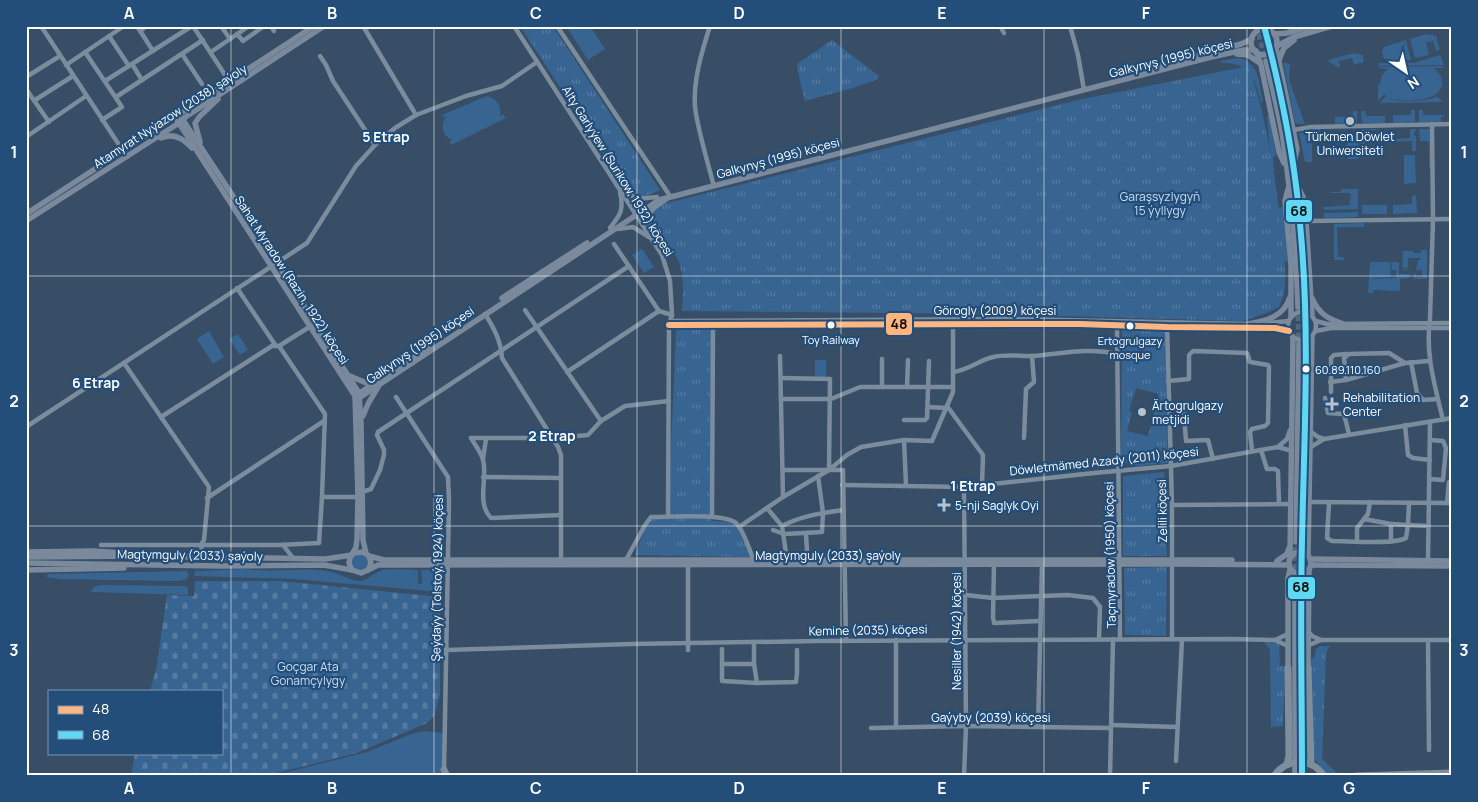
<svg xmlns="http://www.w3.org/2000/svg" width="1478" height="802" font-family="Manrope,sans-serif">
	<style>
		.grass { fill: #376490 }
		.cemetery { fill: url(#cemetery-stones) }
		.park { fill: url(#park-tufts); fill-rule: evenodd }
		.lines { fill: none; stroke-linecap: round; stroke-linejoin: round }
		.major-tunnel { stroke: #55697d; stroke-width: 5.5; stroke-dasharray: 5.5 3; stroke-linecap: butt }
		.minor { stroke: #7b8c9d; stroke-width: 4.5 }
		.major { stroke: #7a8a9c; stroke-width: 5.5 }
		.highway { stroke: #7e8e9d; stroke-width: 7 }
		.highway-bridge { stroke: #7e8e9d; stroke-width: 7 }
		.bus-1-casing { stroke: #234e7a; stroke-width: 10 }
		.bus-2-casing { stroke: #234e7a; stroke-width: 10 }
		.bus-1 { stroke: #ffb580; stroke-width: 6 }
		.bus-2 { stroke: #60d8f3; stroke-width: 6 }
		.grid { fill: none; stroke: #fff; stroke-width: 1; stroke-opacity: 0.55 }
		.poi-dot { fill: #b9c1c9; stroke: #234e7a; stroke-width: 2 }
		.bus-dot { fill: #fff; stroke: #234e7a; stroke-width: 2 }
		.labels { text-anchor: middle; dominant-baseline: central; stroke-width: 4.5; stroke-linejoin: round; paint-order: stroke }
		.bus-label { font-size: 11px; fill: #fff; stroke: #234e7a }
		.street-label { font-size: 12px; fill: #fff; stroke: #234e7a }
		.poi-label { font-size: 12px; fill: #fff; stroke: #234e7a; text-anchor: start }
		.park-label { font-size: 12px; fill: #c9def4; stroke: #234e7a }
		.neighbourhood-label { font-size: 14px; font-weight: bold; fill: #fff; stroke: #234e7a }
		.line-badge { stroke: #234e7a; stroke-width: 2 }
		.pale-badge-label { font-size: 14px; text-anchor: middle; font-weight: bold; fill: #111 }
		.neatline { fill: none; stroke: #fff; stroke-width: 2 }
		.grid-label { font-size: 16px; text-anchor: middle; font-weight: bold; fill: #fff }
	</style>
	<defs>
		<pattern id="cemetery-stones" width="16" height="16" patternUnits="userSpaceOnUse" patternTransform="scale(1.25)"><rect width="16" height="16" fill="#376490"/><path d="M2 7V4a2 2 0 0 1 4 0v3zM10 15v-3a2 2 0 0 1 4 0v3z" fill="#557ba1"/></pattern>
		<pattern id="park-tufts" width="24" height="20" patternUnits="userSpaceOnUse" patternTransform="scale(1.25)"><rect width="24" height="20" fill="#376490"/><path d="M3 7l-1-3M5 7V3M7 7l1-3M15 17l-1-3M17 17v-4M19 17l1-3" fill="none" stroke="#557ba1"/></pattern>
	</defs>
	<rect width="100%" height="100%" fill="#374e66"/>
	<g class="grass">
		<path d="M 566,26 L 590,26 L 605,49 L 588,60 Z"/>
		<path d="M 1427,34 L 1436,36 L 1440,50 L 1436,51 L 1433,41 L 1426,42 L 1429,55 L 1415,58 L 1410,39 Z"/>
		<path d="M 1406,40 L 1411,60 L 1384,61 L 1382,51 L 1384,47 Z"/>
		<path d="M 1354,53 L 1363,55 L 1364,62 L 1352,65 L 1354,64 L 1352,58 L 1339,61 L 1340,68 L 1329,62 L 1328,60 Z"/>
		<path d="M 1440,55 L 1444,65 L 1378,66 L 1379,63 L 1414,63 Z"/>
		<path d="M 1238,58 C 1260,63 1259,83 1263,102 L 1261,103 C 1256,79 1250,62 1221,63 L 1220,61 Z"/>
		<path d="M 1283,62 L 1290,64 L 1289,80 L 1305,124 L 1297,124 L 1295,123 Z"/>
		<path d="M 1443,66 L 1443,68 L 1433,68 C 1439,72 1443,78 1442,85 C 1438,104 1401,101 1388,98 C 1398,102 1428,102 1437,96 L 1443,102 L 1380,103 L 1386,96 L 1384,94 L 1378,101 L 1378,84 L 1380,85 L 1382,75 L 1388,69 L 1379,68 L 1379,67 Z"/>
		<path d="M 487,96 C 496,99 502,105 500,116 L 503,114 L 506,118 L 451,145 L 449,142 L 452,140 C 442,135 440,126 446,116 L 443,117 L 442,115 Z"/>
		<path d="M 1411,110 L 1415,110 L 1415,122 L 1393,123 L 1393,115 L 1411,115 Z"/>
		<path d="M 1419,110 L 1423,110 L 1423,115 L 1443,115 L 1444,117 L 1441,117 L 1441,122 L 1419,122 Z"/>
		<path d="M 1353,111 L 1357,111 L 1357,123 L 1335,124 L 1335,117 L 1353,116 Z"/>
		<path d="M 1361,111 L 1365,111 L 1366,116 L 1385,116 L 1385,123 L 1362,123 Z"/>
		<path d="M 1269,115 L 1276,156 L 1273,157 L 1274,170 L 1272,170 L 1267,117 Z"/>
		<path d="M 1312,129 L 1320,129 L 1320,140 L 1358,140 L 1359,159 L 1348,159 L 1347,142 L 1317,143 Z"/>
		<path d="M 1366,129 L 1366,131 L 1367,129 L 1383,129 L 1367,131 L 1367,139 L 1384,139 L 1384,132 L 1386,132 L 1386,142 L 1364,143 L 1364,151 L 1361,151 L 1361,130 Z"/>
		<path d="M 1410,129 L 1416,129 L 1414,135 L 1416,136 L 1416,151 L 1412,151 L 1412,141 L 1392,142 L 1392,132 L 1393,139 L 1410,138 Z"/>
		<path d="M 1419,129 L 1430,129 L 1430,131 L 1431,168 L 1429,168 L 1429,144 L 1428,141 L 1420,141 Z"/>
		<path d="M 1307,131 L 1312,146 L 1312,162 L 1305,162 L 1299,133 Z"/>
		<path d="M 1404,155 L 1415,155 L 1416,183 L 1404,184 Z"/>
		<path d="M 1342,189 L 1358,189 L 1358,209 L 1324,210 L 1323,207 L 1349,205 L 1351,195 L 1349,193 L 1331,193 L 1331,192 L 1340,192 Z"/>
		<path d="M 1416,195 L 1417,213 L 1393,214 L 1393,205 L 1412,204 L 1412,196 Z"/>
		<rect x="1362" y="205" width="25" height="9"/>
		<path d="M 1283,207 L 1288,262 L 1283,261 L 1277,208 Z"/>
		<path d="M 1358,212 L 1358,217 L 1324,218 L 1324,213 Z"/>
		<path d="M 1364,223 L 1364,227 L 1337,227 L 1338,257 L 1344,257 L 1344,260 L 1334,260 L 1334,224 Z"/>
		<path d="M 642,249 L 654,267 L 644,273 L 632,255 Z"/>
		<path d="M 1421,250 L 1427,250 L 1427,279 L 1414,279 L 1414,274 L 1409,274 L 1409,278 L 1400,279 L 1400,291 L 1373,290 L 1373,293 L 1368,293 L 1370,262 L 1390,262 L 1391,277 L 1373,278 L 1373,279 L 1396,278 L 1396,270 L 1392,270 L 1391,262 L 1399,262 L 1399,274 L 1416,274 L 1416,277 L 1422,276 L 1422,270 L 1403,270 L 1402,269 L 1416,270 L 1418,260 L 1421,260 L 1420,258 L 1408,258 L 1408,268 L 1402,268 L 1403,251 L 1413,251 L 1414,253 L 1421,253 Z"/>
		<path d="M 209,331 L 224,357 L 213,364 L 197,339 Z"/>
		<path d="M 238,334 L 248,350 L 240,355 L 229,339 Z"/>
		<rect x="815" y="360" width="11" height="18"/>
		<circle cx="360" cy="562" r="8"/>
		<path d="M 245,569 C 272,573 299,567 326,571 C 338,572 350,581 359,581 C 369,581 372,573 380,571 C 387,568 410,570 418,570 L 418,584 L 422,584 L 421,570 L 441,570 L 441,592 L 293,579 L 194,576 L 195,571 Z"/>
		<path d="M 187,571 L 189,576 L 185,580 L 176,581 L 59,579 L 46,577 L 48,574 Z"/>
		<path d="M 101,585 L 185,586 L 188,588 L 188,595 L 91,592 L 94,587 Z"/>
		<path d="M 424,731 L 443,733 L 442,767 L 439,776 L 271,776 L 367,752 L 411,734 Z"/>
	</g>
	<path class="cemetery" d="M 195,581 L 281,581 L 440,597 L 440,695 L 434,716 L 427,723 L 357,753 L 265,776 L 131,776 L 135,753 L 221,753 L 221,691 L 150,691 L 156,670 L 167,595 L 194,596 Z"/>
	<g class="park">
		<path d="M 520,26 L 553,26 L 660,190 L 643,197 L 634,197 L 623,184 Z"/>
		<path d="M 832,40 L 879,76 L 878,79 L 856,87 L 805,101 L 800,81 L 797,64 Z"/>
		<path d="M 1249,66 C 1267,120 1276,179 1282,235 C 1283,254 1287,274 1284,293 C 1283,297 1281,302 1279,307 L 1267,313 L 1242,321 L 992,314 L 682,311 C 683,293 685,277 678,260 C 671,244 652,232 653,213 L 663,204 L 1078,100 Z"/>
		<path d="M 1122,327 L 1165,330 L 1168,463 L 1135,466 L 1121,461 ZM 1136,388 L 1159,394 L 1148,436 L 1127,431 L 1132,412 L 1129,411 Z"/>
		<path d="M 676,329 L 713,329 L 711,521 L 734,522 L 752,557 L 635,555 L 648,520 L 668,517 Z"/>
		<path d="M 1164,472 L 1167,556 L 1123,556 L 1123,476 Z"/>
		<path d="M 1167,567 L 1166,636 L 1125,635 L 1124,568 Z"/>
		<path d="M 1264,642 L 1279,643 L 1280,666 L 1285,666 L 1283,726 L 1271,727 L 1270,650 Z"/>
		<path d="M 1320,646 L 1331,646 L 1328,648 L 1326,655 L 1322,759 L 1338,774 L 1326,774 L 1314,758 L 1310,659 L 1314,658 L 1316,649 Z"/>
	</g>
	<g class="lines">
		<g class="major-tunnel">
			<path d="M 1257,26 L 1266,61"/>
			<path d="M 1264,26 L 1273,59"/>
			<path d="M 1298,307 L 1299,344"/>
			<path d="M 1305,307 L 1305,344"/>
			<path d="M 1295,578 L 1296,542"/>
			<path d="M 1302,578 L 1302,542"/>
		</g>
		<g class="minor">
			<path d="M 41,26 L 127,157"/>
			<path d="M 137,26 L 153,51"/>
			<path d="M 193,26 L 231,84"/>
			<path d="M 221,26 L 230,39"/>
			<path d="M 271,26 L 274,31"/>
			<path d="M 363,26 L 416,115"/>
			<path d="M 514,26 L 662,255 L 670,281 L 672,315 L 669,325 L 668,517"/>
			<path d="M 557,26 L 670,196"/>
			<path d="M 710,26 C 702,51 693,80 695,107 C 698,131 707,159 713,183"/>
			<path d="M 1000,26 L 1004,33"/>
			<path d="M 1070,26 L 1078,55 L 1084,90"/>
			<path d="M 140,31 L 147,26"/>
			<path d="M 237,34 L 243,41 L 264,26"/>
			<path d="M 109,36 L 129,66"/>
			<path d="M 85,52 L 122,107 L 102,120"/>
			<path d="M 211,52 L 249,26"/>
			<path d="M 182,54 L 202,84"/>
			<path d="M 320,56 L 326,65 L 333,81 L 375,145"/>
			<path d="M 132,64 L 142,80"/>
			<path d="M 66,65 L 124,26"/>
			<path d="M 26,77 L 60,56"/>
			<path d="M 105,81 L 192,26"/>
			<path d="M 26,89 L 49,122"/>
			<path d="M 116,97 L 203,40"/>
			<path d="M 35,100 L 73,76"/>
			<path d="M 1432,124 L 1433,219 L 1430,319 C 1425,354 1435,386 1443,420"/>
			<path d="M 1288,131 L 1311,127 L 1452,124"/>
			<path d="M 26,137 L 86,96"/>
			<path d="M 622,190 L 637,199 L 657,197"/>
			<path d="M 1306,221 L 1452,219"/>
			<path d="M 610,228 C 621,214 624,210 620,192"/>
			<path d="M 618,229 L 633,227 L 649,237"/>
			<path d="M 651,234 C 647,212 648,211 667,199"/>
			<path d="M 614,244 L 659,311 L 672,315"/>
			<path d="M 237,288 L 276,346"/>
			<path d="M 525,310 L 601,421"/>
			<circle cx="1302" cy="326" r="14"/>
			<path d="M 485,314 C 494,328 501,341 502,358 L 558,447 L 561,455 L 561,561"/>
			<path d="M 671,321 L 1015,319 L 1250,324"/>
			<path d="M 1316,321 L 1327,324 L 1452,323"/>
			<path d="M 1117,323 L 1120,639"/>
			<path d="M 1167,324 L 1172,505 L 1172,639"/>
			<path d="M 1258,324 L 1289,321"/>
			<path d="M 669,325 L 1015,324 L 1080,324 L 1167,327 L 1275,328 L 1289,331"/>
			<path d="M 1316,331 L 1331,328 L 1452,328"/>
			<path d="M 279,346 L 325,414 L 322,497"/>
			<path d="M 780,356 L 783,497"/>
			<path d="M 1411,362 L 1417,393 L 1423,400 L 1438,399"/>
			<path d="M 124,363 L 209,487 L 204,540 L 201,545 L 203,557"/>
			<path d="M 567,372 L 659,311"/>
			<path d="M 953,372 C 969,370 979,360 993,357 C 1005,354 1019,356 1032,356 C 1060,354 1089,347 1117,354"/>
			<path d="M 781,378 L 830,379 L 829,470"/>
			<path d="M 1346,380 L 1344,358 L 1349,354 L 1389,353 L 1405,363"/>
			<path d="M 1168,381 L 1189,379 L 1189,355 L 1193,351 L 1247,353 L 1250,362 L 1268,365 L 1269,367 L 1268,423 L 1265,426 L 1252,429 L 1250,432 L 1252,451"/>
			<path d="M 1330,382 L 1346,380 L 1405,363 L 1429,361"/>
			<path d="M 882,387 L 882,359"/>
			<path d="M 907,387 L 908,360"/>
			<path d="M 1331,392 L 1331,358 L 1334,355 L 1346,354"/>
			<path d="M 396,397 L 448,477 L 449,501 L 444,772"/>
			<path d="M 1325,398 L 1328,413 L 1344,414 L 1349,434"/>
			<path d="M 781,399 L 831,399 L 860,387 L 953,387"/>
			<path d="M 947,406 L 983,455 L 982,485"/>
			<path d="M 928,407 L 946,408"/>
			<path d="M 1184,414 L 1186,441 L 1208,440 L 1213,459"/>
			<path d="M 161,417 L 272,346 L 279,346 L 311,326"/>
			<path d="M 904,420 L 925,420 L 927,418 L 929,361"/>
			<path d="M 1405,425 L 1408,455 L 1413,458 L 1430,460"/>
			<path d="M 26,427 L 307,243 L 356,166 L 375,145 L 395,128 L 416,115 L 466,96 L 502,86 L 537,62"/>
			<path d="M 1310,431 L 1318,437 L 1324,439"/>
			<path d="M 471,438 L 553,438 L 588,435 L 601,421 L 625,406 L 669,401"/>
			<path d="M 471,438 C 475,445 481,452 483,460 C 488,478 476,503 491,518 L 561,515"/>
			<path d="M 1024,438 L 1026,389 L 1034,382 L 1032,356"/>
			<path d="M 1278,447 L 1287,439 L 1290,430"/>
			<path d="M 1309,448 L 1324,439 L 1452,418"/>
			<path d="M 1261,450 L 1267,469 L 1275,469 L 1278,471 L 1279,504"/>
			<path d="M 483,459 L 486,439"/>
			<path d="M 783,470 L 843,470 L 846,641"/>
			<path d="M 483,477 L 561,478"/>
			<path d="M 1430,479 L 1443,480 L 1446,448 L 1443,441 L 1430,440"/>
			<path d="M 842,485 L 964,487 L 1094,473 L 1171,466 L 1278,447 L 1292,451"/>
			<path d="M 906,485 L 904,440 L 932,441 L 953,392 L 953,321"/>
			<path d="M 362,492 L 371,489 L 380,470 L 384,455 L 384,450 L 377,435 L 378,432 L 629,266"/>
			<path d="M 207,498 L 324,421"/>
			<path d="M 1309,502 L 1452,503"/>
			<path d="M 1329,503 L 1327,538 L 1332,541 C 1349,541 1394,545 1406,538 L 1408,525 L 1429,526"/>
			<path d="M 1447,503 L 1449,482"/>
			<path d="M 1172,505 L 1290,504"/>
			<path d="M 767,508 L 782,526"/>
			<path d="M 712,516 L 713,323"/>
			<path d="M 1364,519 L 1391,524 L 1391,541"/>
			<path d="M 1391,524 L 1408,525 L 1409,503"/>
			<path d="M 739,527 L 783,497 L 829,470 L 847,455 L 861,447 L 904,440"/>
			<path d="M 773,530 L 784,534 L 822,532 L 823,513 L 818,476"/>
			<path d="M 806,534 L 807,551"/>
			<path d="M 1357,541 L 1357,528 L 1368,514 L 1370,502"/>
			<path d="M 101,545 L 280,545 L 319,543 L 322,497 L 358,497"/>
			<path d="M 283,545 L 293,558"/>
			<path d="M 626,560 L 645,525 L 651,517 C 669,517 723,513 736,523 C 743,529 750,551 754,561"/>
			<path d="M 787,560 L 782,526 C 801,516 821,513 843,510"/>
			<path d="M 1428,561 L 1430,422"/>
			<path d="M 994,564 L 993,617 L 994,623 L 1040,621"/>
			<path d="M 966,595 L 993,598 L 1068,595 L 1093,598 L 1100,607 L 1099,639"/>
			<path d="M 1308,631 L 1312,636 L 1321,640"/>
			<path d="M 896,640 L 896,727"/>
			<path d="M 1275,640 L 1288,646"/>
			<path d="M 1428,640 L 1429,750"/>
			<path d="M 754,642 L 754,664 L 757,683 L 796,682 L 797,673 L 797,650"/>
			<path d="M 1307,646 L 1321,640 L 1452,640"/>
			<path d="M 447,650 L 631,644 L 817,641 L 1232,639 L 1275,640 L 1288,634"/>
			<path d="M 688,650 L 688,565"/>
			<path d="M 722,664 L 722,649"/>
			<path d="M 754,664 L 722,664 L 722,681 L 757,683"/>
			<path d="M 1111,725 L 1177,727"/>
			<path d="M 1038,727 L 1042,564"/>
			<path d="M 871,728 L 966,726 L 1111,728"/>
			<path d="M 1176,761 L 1182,639"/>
			<path d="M 964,776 L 966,726 L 964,487"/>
			<path d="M 1110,776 L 1113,639"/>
		</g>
		<g class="major">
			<path d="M 1286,26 L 1298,28"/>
			<circle cx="1264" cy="42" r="13"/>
			<path d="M 1275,34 L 1287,33 L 1312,26"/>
			<path d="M 1277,46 L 1294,37 L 1332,26"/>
			<path d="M 1276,47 L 1297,149 L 1294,163"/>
			<path d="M 1256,51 L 1261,65 L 1279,152 L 1284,163"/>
			<path d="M 1237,54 L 1248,55 L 1258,62"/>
			<path d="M 1273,59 C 1281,100 1290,142 1296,184 C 1301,225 1303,266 1305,307"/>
			<path d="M 1279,60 L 1284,48 L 1294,40"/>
			<path d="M 1266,61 C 1272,87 1279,113 1283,139 C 1291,195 1296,251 1298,307"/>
			<path d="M 1143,71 L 1241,44 L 1252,39"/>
			<path d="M 179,114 L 277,263 L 359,393 L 361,423 L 363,540 L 366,553"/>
			<path d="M 175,117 L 355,396 L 358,497 L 357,539 L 356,547 L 350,558 L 349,563 L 352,570 L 361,573 L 368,570 L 371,563 L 369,556 L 363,552 L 353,553"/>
			<path d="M 161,138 C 174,132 184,139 192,148"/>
			<path d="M 200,142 L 195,123 L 200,116 L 218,99"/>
			<path d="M 1298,187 L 1303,197 L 1306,221 L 1312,315"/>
			<path d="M 1288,189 L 1285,201 L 1291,264 L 1291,317"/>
			<path d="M 26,214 L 314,26"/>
			<path d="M 26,221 L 179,123 L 187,116 L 324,26"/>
			<path d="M 502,298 L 587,243"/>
			<path d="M 1312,298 C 1319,314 1328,319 1344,324"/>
			<path d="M 1248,324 C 1266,321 1284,317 1290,297"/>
			<path d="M 350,376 L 371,385"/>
			<path d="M 355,396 L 428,348"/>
			<path d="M 356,400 L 659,200 L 1211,57 L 1244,50 L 1254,50"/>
			<path d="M 363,416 L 368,404 L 378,387"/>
			<path d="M 1296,542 L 1299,344"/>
			<path d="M 1302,542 L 1305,344"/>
			<path d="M 26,552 L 93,551 L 123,553"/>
			<circle cx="1300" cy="563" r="11"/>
			<path d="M 369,556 L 384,560 L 1232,560"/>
			<path d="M 1308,556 L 1312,337"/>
			<path d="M 26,557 L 139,556 L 325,559 L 352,555"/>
			<path d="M 1290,557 L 1293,337"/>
			<path d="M 1310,559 L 1452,561"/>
			<path d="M 1277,561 L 1287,554 L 1289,548"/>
			<path d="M 26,563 L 222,566 L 324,565 L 352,570"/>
			<path d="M 1311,565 L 1452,566"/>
			<path d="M 26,570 L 124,568"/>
			<path d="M 368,570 L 378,565 L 384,565 L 1173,564 L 1289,565"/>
			<path d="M 1302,578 L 1302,776"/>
			<path d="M 1288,668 L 1288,578 L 1290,569"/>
			<path d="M 1308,668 L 1309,569"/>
			<path d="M 1295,776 L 1295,578"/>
		</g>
		<g class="highway">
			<path d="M 1308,668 L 1311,764"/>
			<path d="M 1287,764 L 1289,756 L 1288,668"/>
			<path d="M 444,770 L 447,776"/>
			<path d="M 1356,776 L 1452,773"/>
		</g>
		<path class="highway-bridge" d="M 1274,776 C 1287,758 1311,757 1324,776"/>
		<defs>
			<path id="bus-1" d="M 669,325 L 1015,324 L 1080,324 L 1167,327 L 1275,328 L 1289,331"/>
			<path id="bus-2" d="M 1264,26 C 1282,94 1296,164 1301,235 C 1310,337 1304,439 1302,541 C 1300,619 1302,698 1302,776"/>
		</defs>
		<use href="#bus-1" class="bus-1-casing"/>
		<use href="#bus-2" class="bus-2-casing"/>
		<use href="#bus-1" class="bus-1"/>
		<use href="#bus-2" class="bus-2"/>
	</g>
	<path class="grid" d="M 231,26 L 231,776M 434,26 L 434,776M 637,26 L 637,776M 841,26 L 841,776M 1044,26 L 1044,776M 1247,26 L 1247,776M 26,276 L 1452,276M 26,526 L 1452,526"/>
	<g class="poi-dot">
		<circle cx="1350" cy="121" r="5"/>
		<path d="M1329.5 396.5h5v5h5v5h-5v5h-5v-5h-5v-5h5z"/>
		<circle cx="1142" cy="412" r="5"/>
		<path d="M941.5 497.5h5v5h5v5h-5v5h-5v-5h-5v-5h5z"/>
	</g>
	<g class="bus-dot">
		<circle cx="831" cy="325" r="4.5"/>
		<circle cx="1130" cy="326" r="4.5"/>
		<circle cx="1306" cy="369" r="4.5"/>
	</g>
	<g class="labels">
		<g class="bus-label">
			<text x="831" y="339">Toy Railway</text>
			<text x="1130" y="340">Ertogrulgazy<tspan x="1130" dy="14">mosque</tspan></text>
			<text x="1315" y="369" text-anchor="start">60.89.110.160</text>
		</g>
		<g class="street-label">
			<text transform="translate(1171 58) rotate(-14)">Galkynyş (1995) köçesi</text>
			<text transform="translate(170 116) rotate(-33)">Atamyrat Nyýazow (2038) şaýoly</text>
			<text transform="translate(778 158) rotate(-15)">Galkynyş (1995) köçesi</text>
			<text transform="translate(618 171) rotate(58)">Alty Garlyýew (Surikow, 1932) köçesi</text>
			<text transform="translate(292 280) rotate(57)">Sahat Myradow (Razin, 1922) köçesi</text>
			<text x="995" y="310">Görogly (2009) köçesi</text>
			<text transform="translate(420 345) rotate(-34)">Galkynyş (1995) köçesi</text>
			<text transform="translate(1104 461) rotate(-6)">Döwletmämed Azady (2011) köçesi</text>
			<text transform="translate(1162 511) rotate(-91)">Zelili köçesi</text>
			<text transform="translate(190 555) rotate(1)">Magtymguly (2033) şaýoly</text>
			<text x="828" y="555">Magtymguly (2033) şaýoly</text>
			<text transform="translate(1110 555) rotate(-91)">Taçmyradow (1950) köçesi</text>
			<text transform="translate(437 578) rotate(-89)">Şeýdaýy (Tolstoý, 1924) köçesi</text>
			<text transform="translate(868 630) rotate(-1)">Kemine (2035) köçesi</text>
			<text transform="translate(956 631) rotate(-90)">Nesiller (1942) köçesi</text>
			<text x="991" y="717">Gaýyby (2039) köçesi</text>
		</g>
		<g class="poi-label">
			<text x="1350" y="136" text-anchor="middle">Türkmen Döwlet<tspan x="1350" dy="14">Uniwersiteti</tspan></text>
			<text x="1343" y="397">Rehabilitation<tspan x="1343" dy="14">Center</tspan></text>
			<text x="1152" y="405">Ärtogrulgazy<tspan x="1152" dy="14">metjidi</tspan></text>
			<text x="955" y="505">5-nji Saglyk Oyi</text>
		</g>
		<g class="park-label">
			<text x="1160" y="196">Garaşsyzlygyň<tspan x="1160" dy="14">15 ýyllygy</tspan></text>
			<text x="308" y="666">Goçgar Ata<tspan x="308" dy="14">Gonamçylygy</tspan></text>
		</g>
		<g class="neighbourhood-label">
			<text x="386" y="136">5 Etrap</text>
			<text x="96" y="382">6 Etrap</text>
			<text x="552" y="435">2 Etrap</text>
			<text x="973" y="485">1 Etrap</text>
		</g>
	</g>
	<g class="line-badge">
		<rect x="1285" y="199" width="28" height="24" rx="5" fill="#60d8f3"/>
		<rect x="885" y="312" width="28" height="24" rx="5" fill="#ffb580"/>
		<rect x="1287" y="576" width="29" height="24" rx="5" fill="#60d8f3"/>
	</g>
	<g class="pale-badge-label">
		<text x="1299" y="216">68</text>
		<text x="899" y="329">48</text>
		<text x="1301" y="592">68</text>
	</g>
	<rect width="1478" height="802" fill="none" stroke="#234e7a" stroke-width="55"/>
	<rect x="48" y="690" width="175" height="65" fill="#234e7a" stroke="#7b95af"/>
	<rect x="58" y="706" width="25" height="8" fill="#ffb580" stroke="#7b95af"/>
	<text x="92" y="714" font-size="15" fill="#ffffff">48</text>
	<rect x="58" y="731" width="25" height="8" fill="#60d8f3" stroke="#7b95af"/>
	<text x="92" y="740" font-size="15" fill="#ffffff">68</text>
	<g transform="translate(1406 72) rotate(146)" stroke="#234e7a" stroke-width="4" paint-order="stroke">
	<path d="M0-4L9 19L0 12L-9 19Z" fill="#ffffff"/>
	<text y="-8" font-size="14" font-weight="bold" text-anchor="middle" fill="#ffffff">N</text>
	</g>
	<rect x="28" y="28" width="1422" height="746" class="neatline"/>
	<g class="grid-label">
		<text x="129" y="19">A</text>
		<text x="332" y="19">B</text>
		<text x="536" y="19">C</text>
		<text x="739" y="19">D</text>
		<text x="942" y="19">E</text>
		<text x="1146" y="19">F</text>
		<text x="1349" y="19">G</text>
		<text x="14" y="158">1</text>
		<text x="1464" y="158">1</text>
		<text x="14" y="407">2</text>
		<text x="1464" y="407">2</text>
		<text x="14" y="656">3</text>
		<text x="1464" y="656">3</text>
		<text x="129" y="794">A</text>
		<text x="332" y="794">B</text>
		<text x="536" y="794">C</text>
		<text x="739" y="794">D</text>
		<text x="942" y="794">E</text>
		<text x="1146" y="794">F</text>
		<text x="1349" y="794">G</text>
	</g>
</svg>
